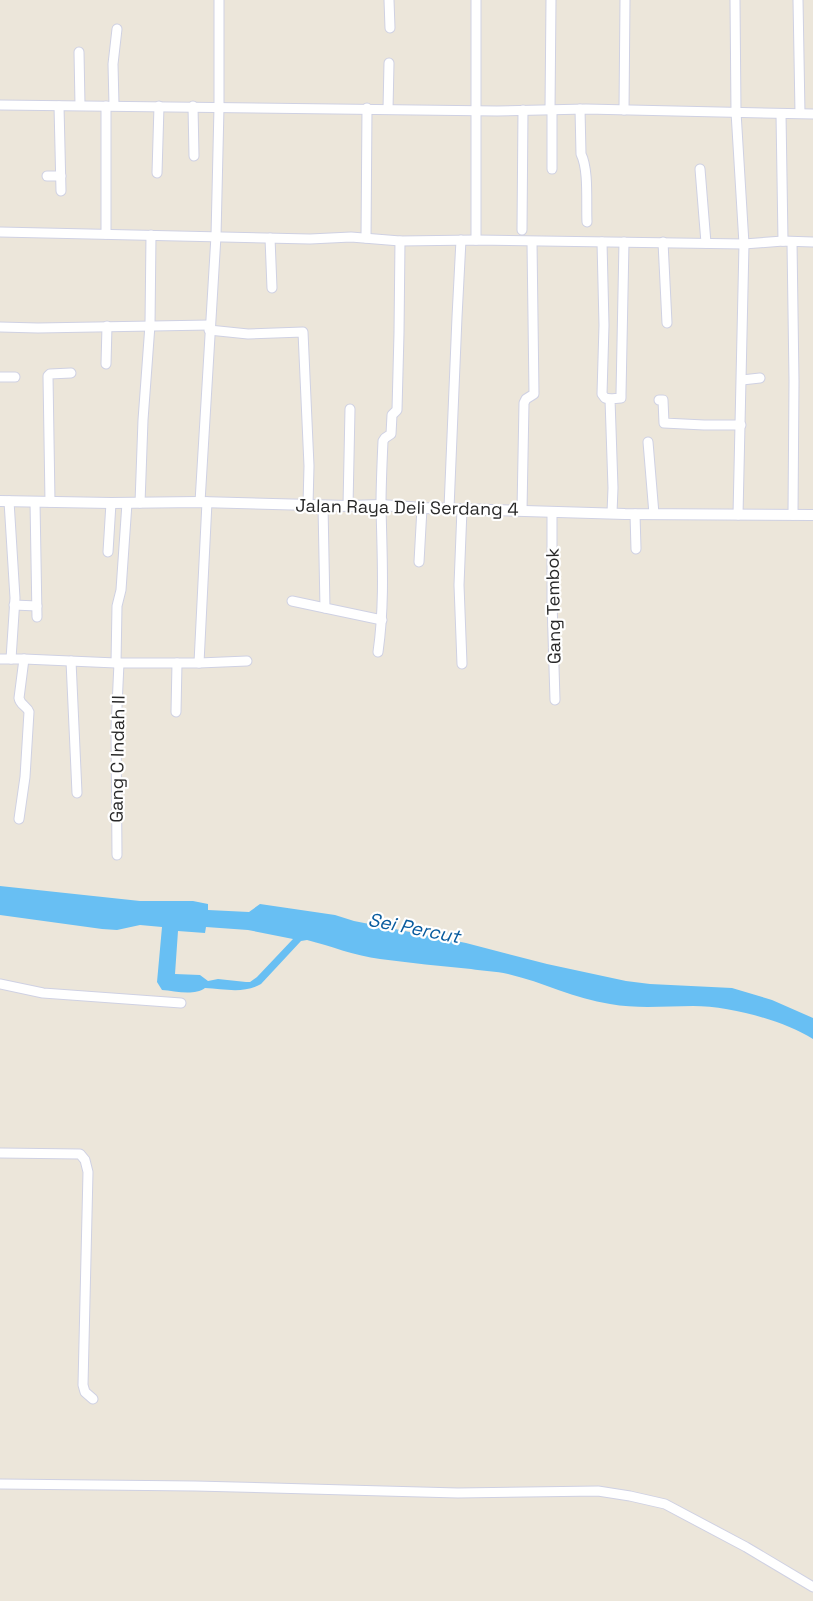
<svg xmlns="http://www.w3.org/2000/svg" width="813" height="1601" font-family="'Space Grotesk',sans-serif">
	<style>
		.water { fill: #68bff3; fill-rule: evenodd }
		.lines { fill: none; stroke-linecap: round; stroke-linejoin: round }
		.minor-casing { stroke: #cfd1e3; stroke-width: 11 }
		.tertiary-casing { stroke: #cfd1e3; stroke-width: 12 }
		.minor { stroke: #fff; stroke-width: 9 }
		.tertiary { stroke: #fff; stroke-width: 10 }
		.labels { text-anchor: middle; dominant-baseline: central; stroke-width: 4.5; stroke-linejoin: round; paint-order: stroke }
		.street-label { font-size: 18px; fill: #292929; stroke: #fff }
		.water-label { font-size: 19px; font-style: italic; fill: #085b9e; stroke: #fff }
	</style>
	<rect width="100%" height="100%" fill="#ece6da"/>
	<path class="water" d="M 0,886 L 140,901 L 193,901 L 208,904 L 208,910 L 249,912 L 260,904 L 335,915 L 354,921 L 466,943 L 547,964 L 626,981 L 650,984 L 732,988 L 772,1000 L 813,1018 L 813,1039 C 782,1020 730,1006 693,1006 C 665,1006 638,1009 610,1004 C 575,999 543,982 508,974 C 496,971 483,971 471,969 C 441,966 410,963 380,959 C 355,956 331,946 307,940 L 301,941 L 261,984 C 244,994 224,989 205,988 C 194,996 175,991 162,990 L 157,982 L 162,927 L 140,925 L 117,930 L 102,929 L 0,915 ZM 206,927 L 248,930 L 293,939 L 257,977 L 250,982 L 246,982 L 218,979 L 208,981 L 200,975 L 175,974 L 178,931 L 205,933 Z"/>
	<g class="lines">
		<defs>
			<g id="minor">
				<path d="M 389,0 L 390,28"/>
				<path d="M 476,0 L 476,240"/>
				<path d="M 735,0 L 736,112 L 744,244 L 738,515"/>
				<path d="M 798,0 L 800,113"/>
				<path d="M 79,52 L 80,105"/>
				<path d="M 0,105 L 497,111 L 586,109 L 813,114"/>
				<path d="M 114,105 L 113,64 L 117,29"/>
				<path d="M 59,106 L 61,191"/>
				<path d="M 193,106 L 194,156"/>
				<path d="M 388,109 L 389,63"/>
				<path d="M 580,109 L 581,154 C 589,170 586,203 587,222"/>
				<path d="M 550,110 L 551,0"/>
				<path d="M 624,110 L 625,0"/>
				<path d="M 781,114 L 783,241"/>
				<path d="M 552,169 L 552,110"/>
				<path d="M 700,169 L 706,243"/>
				<path d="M 157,173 L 159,106"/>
				<path d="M 47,176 L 61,176"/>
				<path d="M 522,230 L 523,110"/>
				<path d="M 0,232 L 310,239 L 351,237 L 400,241 L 476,240 L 744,244 L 783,241 L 813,242"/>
				<path d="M 106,234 L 106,106"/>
				<path d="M 270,238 L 272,288"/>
				<path d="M 366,238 L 367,108"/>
				<path d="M 602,242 L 604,325 L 602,394 L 605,398 L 610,399"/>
				<path d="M 663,242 L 667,323"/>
				<path d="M 792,242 L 794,381 L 793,515"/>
				<path d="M 0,327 L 38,328 L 210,325"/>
				<path d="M 209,330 L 248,334 L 303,332 L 309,466 L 308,505"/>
				<path d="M 106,364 L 107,326"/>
				<path d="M 0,377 L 15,377"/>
				<path d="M 742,380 L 760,378"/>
				<path d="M 659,400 L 663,400 L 664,423 L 704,425 L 741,425"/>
				<path d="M 648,442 L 654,514"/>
				<path d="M 9,501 L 15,598 L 11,659"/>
				<path d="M 35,502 L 37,617"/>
				<path d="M 50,502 L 48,376 L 50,374 L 71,373"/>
				<path d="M 200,502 L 216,236 L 219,107 L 219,0"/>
				<path d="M 140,503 L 143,420 L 150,325 L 151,235"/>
				<path d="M 323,506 L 325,608 L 382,620"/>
				<path d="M 348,506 L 350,409"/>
				<path d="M 449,508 L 457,317 L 461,240"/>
				<path d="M 522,510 L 524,403 L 526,399 L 534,394 L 532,242"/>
				<path d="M 552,512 L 552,602 L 555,700"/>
				<path d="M 612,513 L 613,488 L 610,399 L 621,398 L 621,394 L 624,242"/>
				<path d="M 635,514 L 636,549"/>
				<path d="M 108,552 L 111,503"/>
				<path d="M 419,562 L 422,508"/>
				<path d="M 292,601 L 325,608"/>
				<path d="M 14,605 L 37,606"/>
				<path d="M 378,652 C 385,603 382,556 381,506 C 381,485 382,463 383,441 L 385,438 L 391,434 L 392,415 L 397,410 L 399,333 L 400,241"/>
				<path d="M 0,659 L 24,659 L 116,663 L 199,663 L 207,502"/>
				<path d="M 71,661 L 77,793"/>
				<path d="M 116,663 L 117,606 L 121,590 L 127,503"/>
				<path d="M 199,663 L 247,661"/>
				<path d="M 462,664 L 459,585 L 462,509"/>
				<path d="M 176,712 L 177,663"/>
				<path d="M 19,819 L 25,777 L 29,712 C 27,706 20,705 19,698 L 24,659"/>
				<path d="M 117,855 L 116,728 L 119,663"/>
				<path d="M 0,984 L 43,993 L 181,1003"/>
				<path d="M 0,1153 L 80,1154 L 85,1160 L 88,1172 L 83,1385 L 85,1392 L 93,1399"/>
				<path d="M 0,1484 L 195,1486 L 458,1493 L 598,1491 L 630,1496 L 665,1504 L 746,1547 L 813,1587"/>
			</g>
			<path id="tertiary" d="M 0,501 L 111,503 L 200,502 L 348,506 L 381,505 L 422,508 L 625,514 L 813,515"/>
		</defs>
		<use href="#minor" class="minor-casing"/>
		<use href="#tertiary" class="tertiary-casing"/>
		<use href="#minor" class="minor"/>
		<use href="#tertiary" class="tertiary"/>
	</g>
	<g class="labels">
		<g class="street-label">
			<text transform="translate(407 507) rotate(1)">Jalan Raya Deli Serdang 4</text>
			<text transform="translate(553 606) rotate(-91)">Gang Tembok</text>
			<text transform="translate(117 759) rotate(-89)">Gang C Indah II</text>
		</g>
		<g class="water-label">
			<text transform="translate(414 928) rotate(11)">Sei Percut</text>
		</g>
	</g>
</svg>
